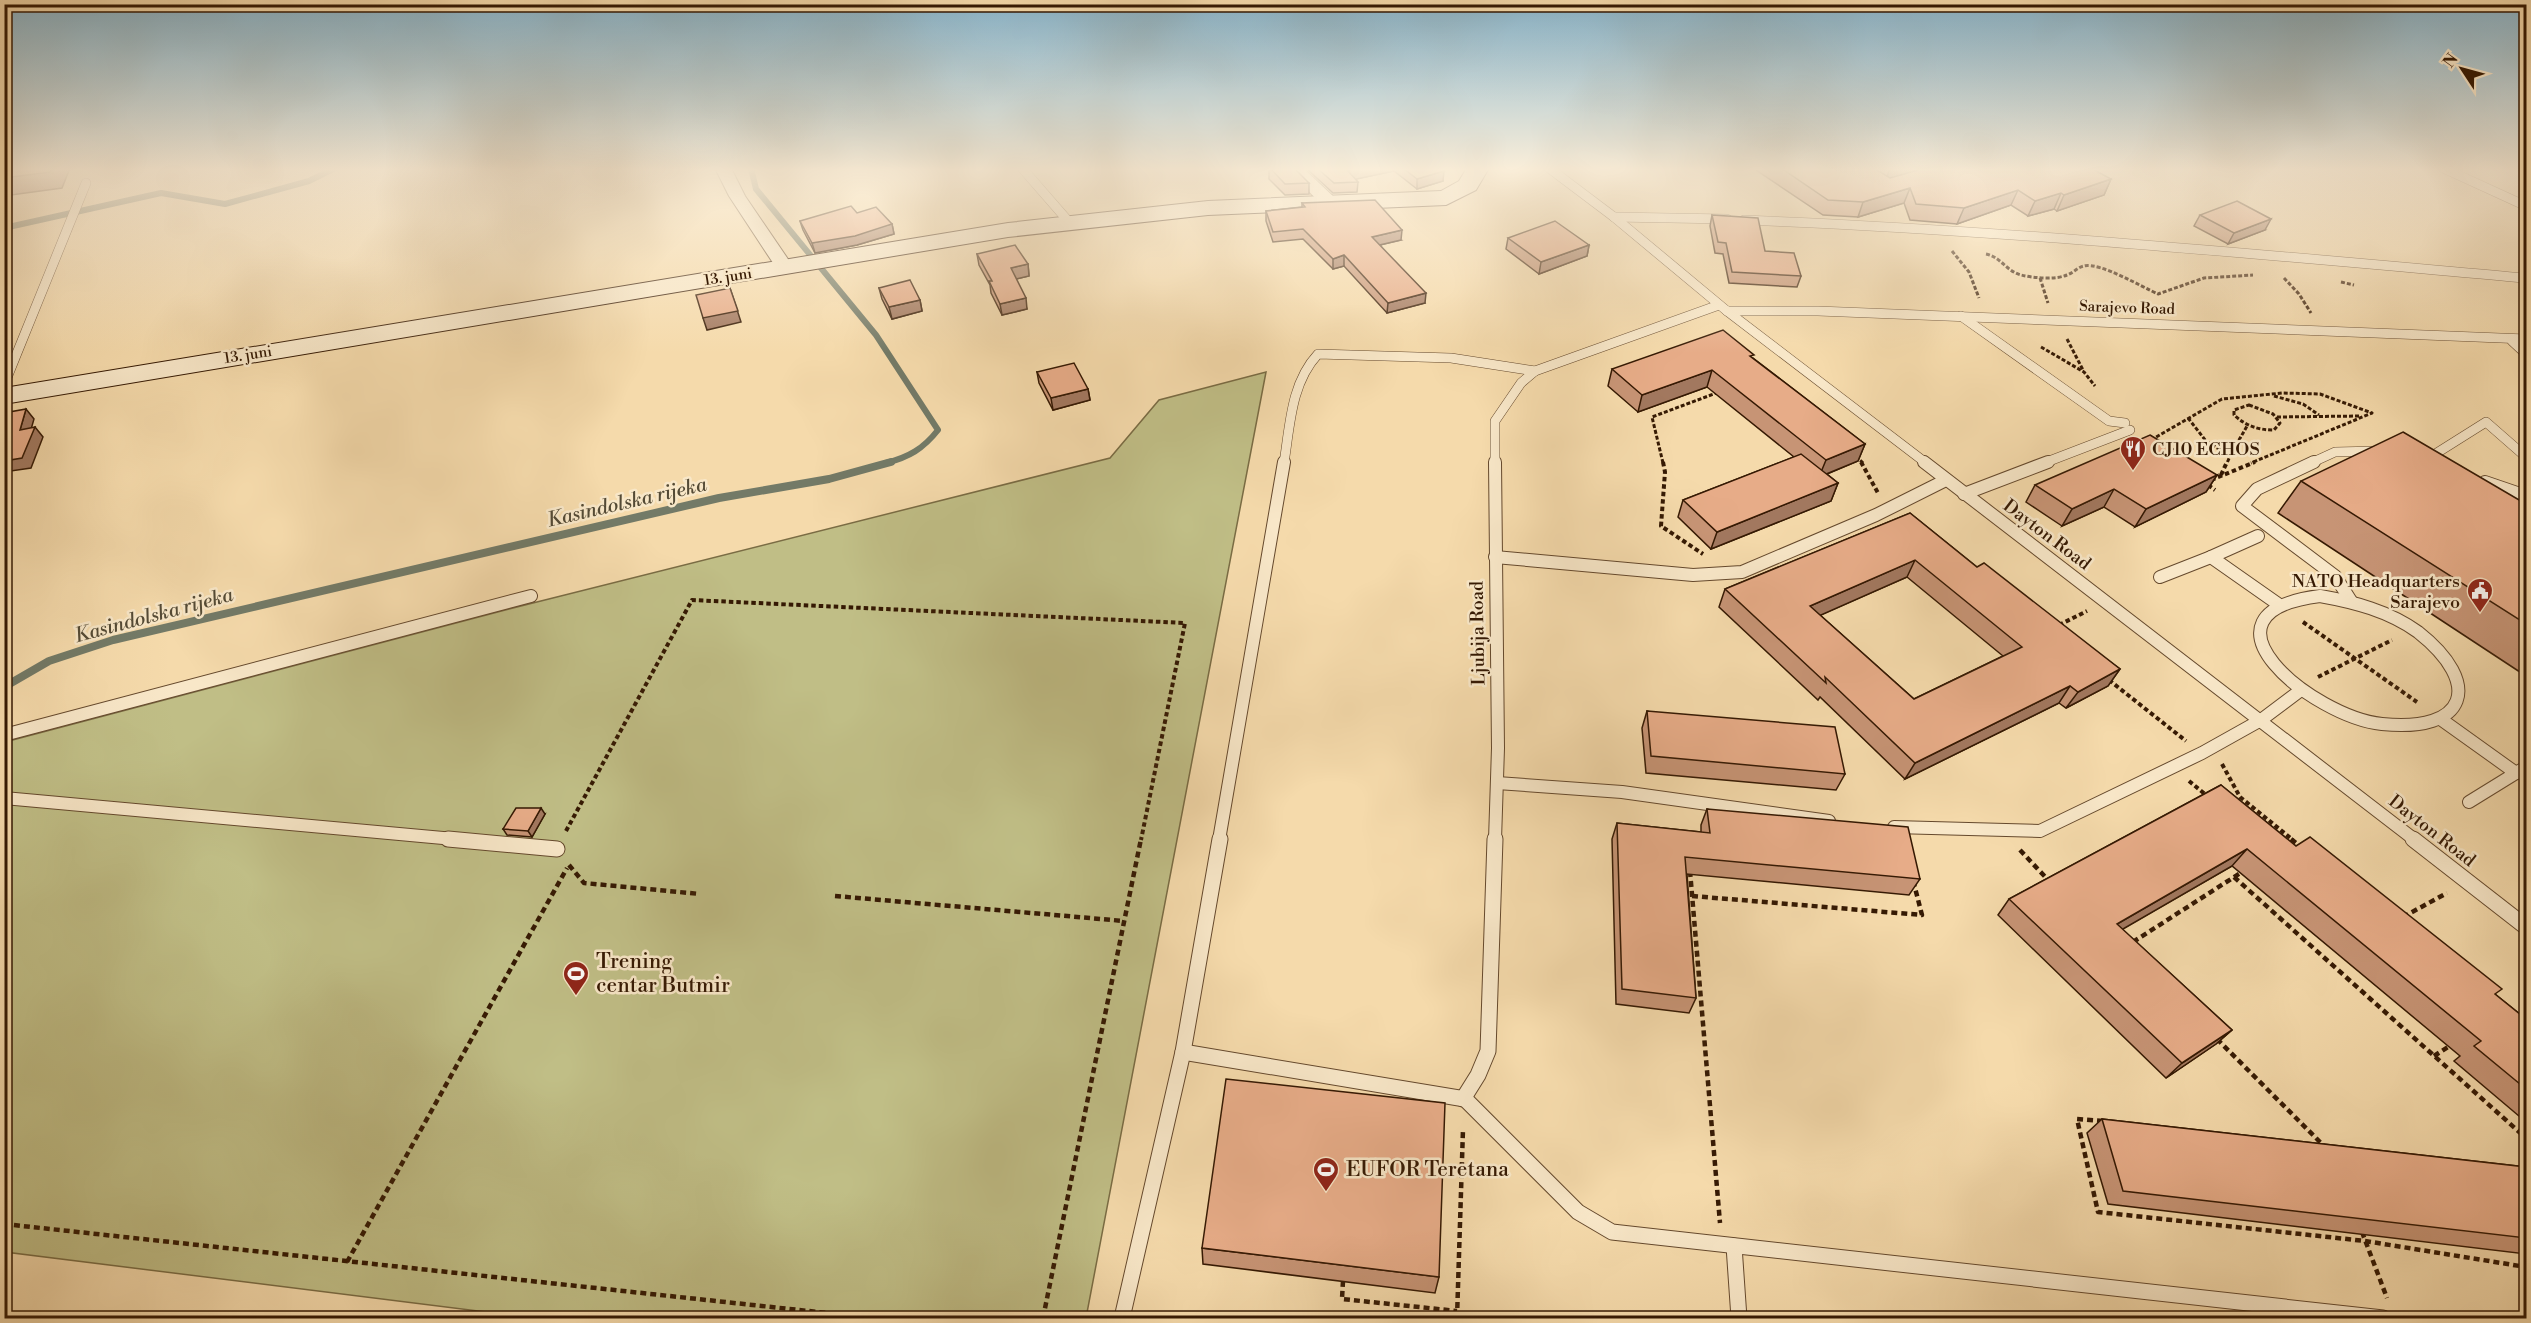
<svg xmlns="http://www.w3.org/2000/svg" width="2531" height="1323" font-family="'Libre Bodoni',serif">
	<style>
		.green { fill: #c0be86; stroke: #7a6c44; stroke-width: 1.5 }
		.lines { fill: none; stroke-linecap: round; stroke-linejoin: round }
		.stream-far1 { stroke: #737a67; stroke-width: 6 }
		.stream { stroke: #737a67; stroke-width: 8 }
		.lane-far2-casing { stroke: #65492d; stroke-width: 10 }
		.lane-far1-casing { stroke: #65492d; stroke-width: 14 }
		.lane-casing { stroke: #65492d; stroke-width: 17 }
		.street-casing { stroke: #65492d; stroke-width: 2 }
		.secondary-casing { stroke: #351903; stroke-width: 2 }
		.path-far2 { stroke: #351903; stroke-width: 3; stroke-dasharray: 4 2; stroke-linecap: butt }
		.path-far1 { stroke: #351903; stroke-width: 4; stroke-dasharray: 4.5 3; stroke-linecap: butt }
		.path { stroke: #351903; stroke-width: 4.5; stroke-dasharray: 6 4; stroke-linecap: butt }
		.lane-far2 { stroke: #f8e7c8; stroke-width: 9 }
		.lane-far1 { stroke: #f8e7c8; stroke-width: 12 }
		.lane { stroke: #f8e7c8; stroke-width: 15 }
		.street { fill: #f8e7c8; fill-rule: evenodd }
		.secondary { fill: #f8e7c8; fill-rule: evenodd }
		.wall { fill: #c79475; stroke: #351903; stroke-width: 1.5; fill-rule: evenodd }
		.shaded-wall { fill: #a2785f; stroke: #351903; stroke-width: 1.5 }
		.building { fill: #e7ac88; stroke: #351903; stroke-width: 1.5; fill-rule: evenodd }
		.labels { text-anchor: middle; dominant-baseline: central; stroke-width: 5; stroke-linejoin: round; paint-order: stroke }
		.far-street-label { font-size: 15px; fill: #351903; stroke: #f8e7c8 }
		.poi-label { font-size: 18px; fill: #351903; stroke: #f8e7c8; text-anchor: start }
		.street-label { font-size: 18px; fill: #351903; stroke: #f8e7c8 }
		.water-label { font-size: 20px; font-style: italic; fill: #544a35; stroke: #f8e7c8 }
		.near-poi-label { font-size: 21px; fill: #351903; stroke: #f8e7c8; text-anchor: start }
	</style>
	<rect width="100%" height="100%" fill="#f5daab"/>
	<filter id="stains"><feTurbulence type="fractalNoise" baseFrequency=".00333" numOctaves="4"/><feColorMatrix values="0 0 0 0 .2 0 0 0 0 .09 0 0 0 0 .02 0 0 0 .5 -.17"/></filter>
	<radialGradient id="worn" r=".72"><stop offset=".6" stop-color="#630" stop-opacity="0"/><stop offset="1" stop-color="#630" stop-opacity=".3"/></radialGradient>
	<path class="green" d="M 1266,372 L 1086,1318 L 534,1318 L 5,1252 L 5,742 L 509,609 L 1110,458 L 1159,400 Z"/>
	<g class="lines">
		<g class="stream-far1">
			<path d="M 751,168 L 756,189 L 876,335 L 938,430 C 923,449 909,457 886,463"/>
			<path d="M 4,228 L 161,193 L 225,204 L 309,181 L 335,168"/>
		</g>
		<path class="stream" d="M 4,687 L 49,661 L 113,640 L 719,498 L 829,479 L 891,462"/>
		<defs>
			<g id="lane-far2">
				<path d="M 1022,168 L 1069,222"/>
				<path d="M 1549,168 L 1614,217 L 1727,311 L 1926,463"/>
				<path d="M 2443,168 L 2526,206"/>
				<path d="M 1614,217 L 1727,219"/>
				<path d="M 1744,220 C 2005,230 2266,255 2526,278"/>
				<path d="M 1727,311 L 1818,311 L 2526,339"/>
				<path d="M 1961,316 L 2109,421 L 2125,423"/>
				<path d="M 2512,341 L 2526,354"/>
				<path d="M 4,385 L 86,183"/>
				<path d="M 2432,456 L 2486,422 L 2526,457"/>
				<path d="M 1284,463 C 1290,425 1291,383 1318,354 L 1451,358 L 1535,371"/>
				<path d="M 1495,463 L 1495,421 L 1521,383 L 1535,371 L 1719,305"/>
				<path d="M 2044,463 L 2130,430"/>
				<path d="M 2311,463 L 2335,452 L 2378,451"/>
			</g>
			<g id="lane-far1">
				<path d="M 1924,462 L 2415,840"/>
				<path d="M 2314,462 L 2257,489 L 2242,506 L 2335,576 L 2351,601"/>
				<path d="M 2485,482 L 2526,496"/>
				<path d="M 1964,494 L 2048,462"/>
				<path d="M 2258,536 L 2211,557 L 2278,604"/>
				<path d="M 1495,557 L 1693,575 L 1742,572 L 1876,515 L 1946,480"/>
				<path d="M 2160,577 L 2211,557"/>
				<path d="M 2320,596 C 2354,602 2389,611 2418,632 C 2484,684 2467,733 2382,724 C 2313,717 2184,613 2320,596 Z"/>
				<path d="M 2442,720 L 2516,773 L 2469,802"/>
				<path d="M 4,735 L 531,596"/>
				<path d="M 2516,773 L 2526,767"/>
				<path d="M 1497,783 L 1622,792 L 1829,821"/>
				<path d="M 4,798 L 465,840"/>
				<path d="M 1894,827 L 2040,831 L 2202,753 L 2261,720 L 2301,690"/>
				<path d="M 1219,840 L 1284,462"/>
				<path d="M 1495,840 L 1498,748 L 1495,462"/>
			</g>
			<g id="lane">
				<path d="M 448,839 L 557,849"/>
				<path d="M 2413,839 L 2526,927"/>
				<path d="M 1183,1052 L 1465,1099 L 1578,1212 L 1612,1232 L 2383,1318"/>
				<path d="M 1463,1099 L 1478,1075 L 1488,1051 L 1495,839"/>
				<path d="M 1734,1246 L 1739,1318"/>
				<path d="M 1122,1318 L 1183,1052 L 1220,839"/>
			</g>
			<g id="street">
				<path d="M 715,168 L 731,168 L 745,196 L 794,268 L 791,272 L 779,272 L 729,196 Z"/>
				<path d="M 1286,168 L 1303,168 L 1336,199 L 1338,203 L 1336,207 L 1324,207 Z"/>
			</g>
			<path id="secondary" d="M 1467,168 L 1489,168 L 1476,190 L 1446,205 L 1208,215 L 1008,237 L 4,404 L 4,388 L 1008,223 L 1208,201 L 1441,191 L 1459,181 Z"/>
		</defs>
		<use href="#lane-far2" class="lane-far2-casing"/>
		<use href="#lane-far1" class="lane-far1-casing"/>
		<use href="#lane" class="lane-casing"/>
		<use href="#street" class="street-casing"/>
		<use href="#secondary" class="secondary-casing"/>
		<g class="path-far2">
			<path d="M 1952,251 L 1969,272 L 1979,298"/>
			<path d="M 1986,254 C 2001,257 2006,271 2021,275 C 2034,278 2055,280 2067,275 C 2073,273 2078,267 2084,266 C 2100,262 2142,287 2158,294 L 2204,278 L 2253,275"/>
			<path d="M 2040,278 L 2048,303"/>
			<path d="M 2284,278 L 2299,294 L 2311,313"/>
			<path d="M 2341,282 L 2354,285"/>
			<path d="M 2067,339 L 2083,370"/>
			<path d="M 2041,347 L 2084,372 L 2095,386"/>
			<path d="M 2274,396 L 2303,404 L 2319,415"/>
			<path d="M 2249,405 L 2273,414 L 2280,423 L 2274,430 C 2258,430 2246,426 2234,415 L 2234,410 Z"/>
			<path d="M 2277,417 L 2360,416"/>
			<path d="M 2188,418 L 2206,441 L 2230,456 L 2227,463"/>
			<path d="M 2151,440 L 2222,399 L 2282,393 L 2320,394 L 2372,413 L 2251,463"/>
			<path d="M 1856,456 L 1863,463"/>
			<path d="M 2230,456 L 2247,426"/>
			<path d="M 1663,463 L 1652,417 L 1719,392"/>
		</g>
		<g class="path-far1">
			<path d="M 1663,462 L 1665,472 L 1661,526 L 1703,554"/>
			<path d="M 1861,462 L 1878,493"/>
			<path d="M 2221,475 L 2227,462"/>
			<path d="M 2211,480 L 2255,462"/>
			<path d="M 2208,485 L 2215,490"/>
			<path d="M 2303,622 L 2417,702"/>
			<path d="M 2059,625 L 2087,611"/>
			<path d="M 2318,677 L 2392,640"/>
			<path d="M 2109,680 L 2186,741"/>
			<path d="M 2222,764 L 2240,797 L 2293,840"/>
			<path d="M 2189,781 L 2206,795"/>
			<path d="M 566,831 L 692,600 L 1185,623 L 1141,840"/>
		</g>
		<g class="path">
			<path d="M 2291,839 L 2300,846"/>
			<path d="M 2020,850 L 2050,882"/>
			<path d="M 569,865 L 584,883 L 700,894"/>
			<path d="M 1690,871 L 1720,1223"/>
			<path d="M 2234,877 L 2526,1138"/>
			<path d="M 835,896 L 1124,921"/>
			<path d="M 1692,896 L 1922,915 L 1914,884"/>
			<path d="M 2403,917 L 2447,893"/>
			<path d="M 2133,942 L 2245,870"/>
			<path d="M 2217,1039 L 2326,1148"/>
			<path d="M 2434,1056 L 2451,1045"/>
			<path d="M 2103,1121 L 2077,1119 L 2098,1212 L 2365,1241 L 2526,1267"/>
			<path d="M 4,1224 L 873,1318"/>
			<path d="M 2362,1232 L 2387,1298"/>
			<path d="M 347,1262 L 567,868"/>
			<path d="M 1343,1281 L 1342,1299 L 1457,1311"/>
			<path d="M 1043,1318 L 1141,839"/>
			<path d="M 1457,1318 L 1463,1129"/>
		</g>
		<use href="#lane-far2" class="lane-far2"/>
		<use href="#lane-far1" class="lane-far1"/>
		<use href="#lane" class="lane"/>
		<use href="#street" class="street"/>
		<use href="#secondary" class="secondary"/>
	</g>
	<g class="wall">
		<path d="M 1269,168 L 1309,183 L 1309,194 L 1285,195 L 1269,179 Z"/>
		<path d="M 1306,168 L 1440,168 L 1443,181 L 1417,189 L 1394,171 L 1355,179 L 1358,182 L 1357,192 L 1333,193 Z"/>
		<path d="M 1753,168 L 1925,168 L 2111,179 L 2104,195 L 2057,211 L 2054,209 L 2028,216 L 2011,205 L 1957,224 L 1910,220 L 1904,203 L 1858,217 L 1823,215 Z"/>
		<path d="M 1302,203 L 1401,240 L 1380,245 L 1425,303 L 1387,313 L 1344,266 L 1333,269 L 1303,239 L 1273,242 L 1266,221 L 1266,211 L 1302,207 Z"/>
		<path d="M 857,213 L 892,224 L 894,234 L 857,245 L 815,253 L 803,230 L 800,221 Z"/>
		<path d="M 1712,215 L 1801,276 L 1797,287 L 1729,283 L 1723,254 L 1715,253 L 1710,226 Z"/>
		<path d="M 2200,215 L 2265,230 L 2228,244 L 2194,226 Z"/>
		<path d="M 1508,238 L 1589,245 L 1587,256 L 1539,274 L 1506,249 Z"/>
		<path d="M 977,254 L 1028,264 L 1029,276 L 1016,279 L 1027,309 L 1002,315 L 991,293 L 990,285 L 979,265 Z"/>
		<path d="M 879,288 L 920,300 L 922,311 L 892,319 L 882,299 Z"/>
		<path d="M 1753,358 L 1865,444 L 1858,461 L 1827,474 L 1838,483 L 1831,501 L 1711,549 L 1678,517 L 1683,500 L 1794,457 L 1707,387 L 1638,412 L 1608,386 L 1612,369 Z"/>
		<path d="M 1037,372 L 1088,389 L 1090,400 L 1053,410 L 1039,383 Z"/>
		<path d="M 2217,475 L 2206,492 L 2135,527 L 2104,507 L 2062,526 L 2026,502 L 2035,485 Z"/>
		<path d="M 2301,481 L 2526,504 L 2526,676 L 2278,513 Z"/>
		<path d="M 1910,513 L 1977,567 L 2120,669 L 2108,686 L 2066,708 L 2059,703 L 1905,779 L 1820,697 L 1818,700 L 1719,607 L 1725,589 ZM 1907,577 L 2003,656 L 1914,699 L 1820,615 Z"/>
		<path d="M 1647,711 L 1845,774 L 1836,790 L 1646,773 L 1642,728 Z"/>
		<path d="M 2221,785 L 2296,846 L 2495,994 L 2526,1019 L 2526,1122 L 2454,1061 L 2460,1056 L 2232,866 L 2122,929 L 2232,1030 L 2216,1044 L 2166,1078 L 1998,915 L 2009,899 Z"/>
		<path d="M 1707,809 L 1920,879 L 1909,895 L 1687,874 L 1696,998 L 1689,1013 L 1616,1004 L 1612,839 L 1617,823 L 1701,832 L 1701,825 Z"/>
		<path d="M 545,814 L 532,837 L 507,835 L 503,829 Z"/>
		<path d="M 2102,1119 L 2526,1167 L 2526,1254 L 2108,1204 L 2087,1133 Z"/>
		<path d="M 1202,1248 L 1439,1277 L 1435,1293 L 1203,1264 Z"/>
	</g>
	<g class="shaded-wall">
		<path d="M 52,168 L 70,168 L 62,188 L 4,196 L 4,178 Z"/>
		<path d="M 1359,168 L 1394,168 L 1394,171 L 1347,181 L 1347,170 Z"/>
		<path d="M 1890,168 L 1925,168 L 1886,180 Z"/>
		<path d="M 1444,171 L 1443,181 L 1417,189 L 1417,179 Z"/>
		<path d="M 2111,179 L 2104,195 L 2057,211 L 2064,195 Z"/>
		<path d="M 1910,188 L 1904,203 L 1858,217 L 1863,202 Z"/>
		<path d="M 2018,190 L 2011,205 L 1957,224 L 1964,208 Z"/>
		<path d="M 2061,193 L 2054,209 L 2028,216 L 2035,201 Z"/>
		<path d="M 2271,219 L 2265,230 L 2228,244 L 2234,233 Z"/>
		<path d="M 892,224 L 894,234 L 857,245 L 815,253 L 812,243 Z"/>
		<path d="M 1402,230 L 1401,240 L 1371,247 L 1372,237 Z"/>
		<path d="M 1589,245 L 1587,256 L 1539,274 L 1541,262 Z"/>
		<path d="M 1344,255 L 1344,266 L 1333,269 L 1333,259 Z"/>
		<path d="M 1028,264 L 1029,276 L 1012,280 L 1011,268 Z"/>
		<path d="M 730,288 L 741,322 L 707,330 L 703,318 Z"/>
		<path d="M 1426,293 L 1425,303 L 1387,313 L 1388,303 Z"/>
		<path d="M 1026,298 L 1027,309 L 1002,315 L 1000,304 Z"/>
		<path d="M 920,300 L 922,311 L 892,319 L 889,307 Z"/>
		<path d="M 1712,370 L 1707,387 L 1638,412 L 1642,395 Z"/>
		<path d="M 1088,389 L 1090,400 L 1053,410 L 1051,398 Z"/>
		<path d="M 26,409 L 34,419 L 28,440 L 20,430 Z"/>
		<path d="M 35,427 L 43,437 L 31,468 L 4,472 L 4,461 Z"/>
		<path d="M 1865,444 L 1858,461 L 1819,477 L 1826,460 Z"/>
		<path d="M 2217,475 L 2206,492 L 2135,527 L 2146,509 Z"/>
		<path d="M 1838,483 L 1831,501 L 1711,549 L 1717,532 Z"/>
		<path d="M 2114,489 L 2104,507 L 2062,526 L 2072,509 Z"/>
		<path d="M 1915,560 L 1907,577 L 1803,623 L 1810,606 Z"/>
		<path d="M 2120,669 L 2108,686 L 2066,708 L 2078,692 Z"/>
		<path d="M 2070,686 L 2059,703 L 1905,779 L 1915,763 Z"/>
		<path d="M 541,808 L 545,814 L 532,837 L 528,831 Z"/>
		<path d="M 2247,849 L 2232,866 L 2104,940 L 2117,924 Z"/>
		<path d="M 2232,1030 L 2216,1044 L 2166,1078 L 2182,1063 Z"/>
	</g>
	<g class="building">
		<path d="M 4,168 L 52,168 L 50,172 L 4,178 Z"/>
		<path d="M 1270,168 L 1294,168 L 1309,183 L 1285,184 Z"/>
		<path d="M 1317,168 L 1359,168 L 1347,170 L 1358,182 L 1334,183 Z"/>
		<path d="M 1403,168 L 1440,168 L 1444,171 L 1417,179 Z"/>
		<path d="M 1781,168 L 1874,168 L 1890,178 L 1925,168 L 2091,168 L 2111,179 L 2064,195 L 2061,193 L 2035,201 L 2018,190 L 1964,208 L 1916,204 L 1910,188 L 1863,202 L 1828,200 Z"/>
		<path d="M 1375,200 L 1402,230 L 1372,237 L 1426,293 L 1388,303 L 1344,255 L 1333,259 L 1303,229 L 1273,232 L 1266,211 L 1305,207 L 1302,203 Z"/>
		<path d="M 2237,201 L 2271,219 L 2234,233 L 2200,215 Z"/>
		<path d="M 851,206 L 857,213 L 876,207 L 892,224 L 855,236 L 812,243 L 800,221 Z"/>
		<path d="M 1712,215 L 1758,218 L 1765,251 L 1794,253 L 1801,276 L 1732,272 L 1726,243 L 1718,242 Z"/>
		<path d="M 1555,221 L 1589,245 L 1541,262 L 1508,238 Z"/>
		<path d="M 1015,245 L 1028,264 L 1011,268 L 1026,298 L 1000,304 L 989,281 L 992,281 L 977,254 Z"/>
		<path d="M 910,280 L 920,300 L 889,307 L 879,288 Z"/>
		<path d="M 730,288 L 738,311 L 703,318 L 696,295 Z"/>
		<path d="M 1723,330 L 1754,355 L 1750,356 L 1865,444 L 1826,460 L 1712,370 L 1642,395 L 1612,369 Z"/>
		<path d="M 1074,363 L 1088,389 L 1051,398 L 1037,372 Z"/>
		<path d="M 26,409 L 20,430 L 35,427 L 22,458 L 4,461 L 4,413 Z"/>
		<path d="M 2403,432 L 2526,504 L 2526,624 L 2301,481 Z"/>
		<path d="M 2150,435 L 2217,475 L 2146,509 L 2114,489 L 2072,509 L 2035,485 Z"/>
		<path d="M 1801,454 L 1838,483 L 1717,532 L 1683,500 Z"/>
		<path d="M 1910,513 L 1977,567 L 1984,563 L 2120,669 L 2078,692 L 2070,686 L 1915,763 L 1825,677 L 1826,683 L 1725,589 ZM 1915,560 L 2022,647 L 1914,699 L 1810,606 Z"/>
		<path d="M 1647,711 L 1835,727 L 1845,774 L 1651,756 Z"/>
		<path d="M 2221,785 L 2296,846 L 2310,837 L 2502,989 L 2495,994 L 2526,1019 L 2526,1089 L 2474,1046 L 2481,1041 L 2247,849 L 2117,924 L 2232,1030 L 2182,1063 L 2009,899 Z"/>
		<path d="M 516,808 L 541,808 L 528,831 L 503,829 Z"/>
		<path d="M 1707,809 L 1908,827 L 1920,879 L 1685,857 L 1696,998 L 1622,989 L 1617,823 L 1710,833 Z"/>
		<path d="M 1226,1079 L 1445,1103 L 1439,1277 L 1202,1248 Z"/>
		<path d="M 2102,1119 L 2526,1167 L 2526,1238 L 2123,1191 Z"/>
	</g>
	<linearGradient id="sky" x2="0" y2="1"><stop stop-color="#89b7cf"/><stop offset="0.48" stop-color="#faeed9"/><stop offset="1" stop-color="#faeed9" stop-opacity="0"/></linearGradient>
	<rect width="2531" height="353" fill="url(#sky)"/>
	<defs>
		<symbol id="restaurant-pin" viewBox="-11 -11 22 30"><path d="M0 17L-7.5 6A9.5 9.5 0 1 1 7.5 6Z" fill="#8f2418" stroke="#f8e7c8"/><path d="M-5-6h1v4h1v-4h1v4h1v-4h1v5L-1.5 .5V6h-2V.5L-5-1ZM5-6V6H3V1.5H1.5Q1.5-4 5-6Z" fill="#fff"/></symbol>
		<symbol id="civic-pin" viewBox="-11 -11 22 30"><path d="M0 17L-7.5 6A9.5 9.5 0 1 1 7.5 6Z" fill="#8f2418" stroke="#f8e7c8"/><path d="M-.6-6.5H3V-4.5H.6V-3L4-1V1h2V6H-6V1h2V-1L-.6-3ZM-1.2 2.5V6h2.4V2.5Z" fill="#fff"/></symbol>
		<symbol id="stadium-pin" viewBox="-11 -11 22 30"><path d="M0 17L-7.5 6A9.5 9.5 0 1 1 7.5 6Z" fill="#8f2418" stroke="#f8e7c8"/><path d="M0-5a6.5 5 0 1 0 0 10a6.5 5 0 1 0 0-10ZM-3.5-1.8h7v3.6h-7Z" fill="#fff"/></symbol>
	</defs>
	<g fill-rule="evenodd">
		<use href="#restaurant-pin" x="2118" y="434" width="30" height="40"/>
		<use href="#civic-pin" x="2465" y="576" width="30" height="40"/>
		<use href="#stadium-pin" x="561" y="959" width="30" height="40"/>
		<use href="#stadium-pin" x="1311" y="1155" width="30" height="40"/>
	</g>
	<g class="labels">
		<g class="far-street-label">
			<text transform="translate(728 277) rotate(-9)">13. juni</text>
			<text transform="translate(2127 308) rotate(2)">Sarajevo Road</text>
			<text transform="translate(248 355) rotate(-9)">13. juni</text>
		</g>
		<g class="poi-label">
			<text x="2152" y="449">CJ10 ECHOS</text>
			<text x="2460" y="581" text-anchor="end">NATO Headquarters<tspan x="2460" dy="21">Sarajevo</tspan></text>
		</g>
		<g class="street-label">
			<text transform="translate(2047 535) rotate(37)">Dayton Road</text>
			<text transform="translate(1478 633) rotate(-91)">Ljubija Road</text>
			<text transform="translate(2432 831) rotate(38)">Dayton Road</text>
		</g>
		<g class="water-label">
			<text transform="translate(627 503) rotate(-13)">Kasindolska rijeka</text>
			<text transform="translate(154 616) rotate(-15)">Kasindolska rijeka</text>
		</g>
		<g class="near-poi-label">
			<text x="596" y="962">Trening<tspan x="596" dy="24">centar Butmir</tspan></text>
			<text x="1346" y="1170">EUFOR Teretana</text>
		</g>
	</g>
	<rect width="2531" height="1323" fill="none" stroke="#f5daab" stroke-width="24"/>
	<rect x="6" y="6" width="2519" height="1311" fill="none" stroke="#351903" stroke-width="3"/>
	<rect x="12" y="12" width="2507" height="1299" fill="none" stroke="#351903" stroke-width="1.5"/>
	<g transform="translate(2462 69) rotate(306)" stroke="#f8e7c8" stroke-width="4.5" paint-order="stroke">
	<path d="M0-4.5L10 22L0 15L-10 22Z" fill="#351903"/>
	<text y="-9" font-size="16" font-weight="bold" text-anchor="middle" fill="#351903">N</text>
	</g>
	<rect width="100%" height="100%" filter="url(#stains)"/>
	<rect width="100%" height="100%" fill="url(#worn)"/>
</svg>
